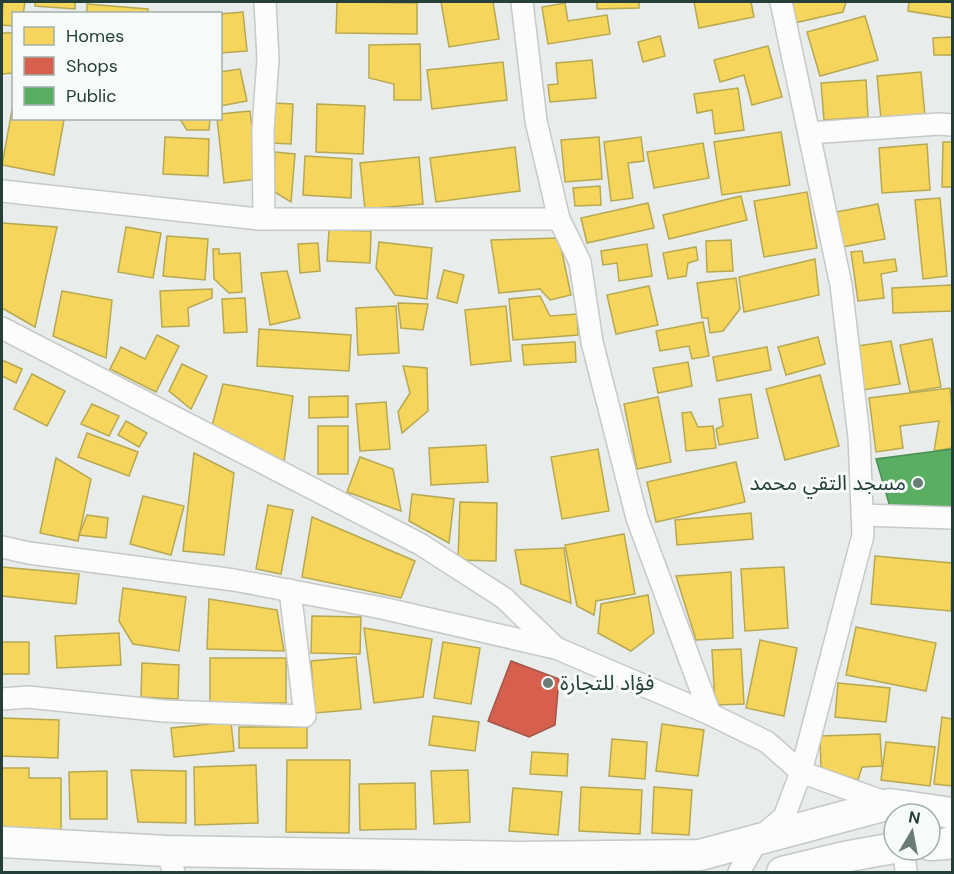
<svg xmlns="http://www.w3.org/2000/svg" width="954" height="874" font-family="'DM Sans','Noto Sans Arabic',sans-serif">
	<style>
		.homes { fill: #f6d55c; stroke: #b7a852; stroke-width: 1.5 }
		.shops { fill: #d6604d; stroke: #a15647; stroke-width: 1.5 }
		.public { fill: #5aae61; stroke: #4a8d55; stroke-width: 1.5 }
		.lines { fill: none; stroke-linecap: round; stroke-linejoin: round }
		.street-casing { stroke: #c5c9c7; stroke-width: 24 }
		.secondary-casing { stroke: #c3c9c7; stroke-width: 33 }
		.street { stroke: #fcfcfc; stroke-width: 21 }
		.secondary { stroke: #fcfcfc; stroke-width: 30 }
		.poi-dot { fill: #697c78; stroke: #f6faf8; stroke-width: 2 }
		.labels { text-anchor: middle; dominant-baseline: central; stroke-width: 6; stroke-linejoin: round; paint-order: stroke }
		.poi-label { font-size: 21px; fill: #25403a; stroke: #f6faf8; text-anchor: end }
	</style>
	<rect width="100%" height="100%" fill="#e8ecea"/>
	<g class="homes">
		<path d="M 3,2 L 25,2 L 23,14 L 14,14 L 14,26 L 2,25 Z"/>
		<path d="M 35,2 L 75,2 L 75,9 L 35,6 Z"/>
		<path d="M 337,2 L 417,3 L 417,34 L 336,33 Z"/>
		<path d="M 441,2 L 493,2 L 499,39 L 449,47 Z"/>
		<path d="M 597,2 L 639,2 L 639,8 L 597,9 Z"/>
		<path d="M 694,2 L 751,2 L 754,17 L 699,28 Z"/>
		<path d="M 790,2 L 846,2 L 843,12 L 794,23 Z"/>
		<path d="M 909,2 L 952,2 L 952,18 L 908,11 Z"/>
		<path d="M 565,3 L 568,21 L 607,15 L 610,34 L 548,44 L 542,7 Z"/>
		<path d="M 87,4 L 148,9 L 148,14 L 87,14 Z"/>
		<path d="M 243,12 L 247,51 L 220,53 L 220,14 Z"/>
		<path d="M 865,16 L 878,60 L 820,76 L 807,32 Z"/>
		<path d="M 2,33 L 14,33 L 14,73 L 2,74 Z"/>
		<path d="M 660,36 L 665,56 L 643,62 L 638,42 Z"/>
		<path d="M 952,37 L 952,56 L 952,55 L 934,55 L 933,38 Z"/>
		<path d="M 420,44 L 421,100 L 394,100 L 394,84 L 369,78 L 369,45 Z"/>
		<path d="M 768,46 L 782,97 L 752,105 L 744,75 L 720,82 L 714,60 Z"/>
		<path d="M 592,60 L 596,98 L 550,102 L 548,85 L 558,84 L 556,63 Z"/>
		<path d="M 503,62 L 507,100 L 432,109 L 427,70 Z"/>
		<path d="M 240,69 L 247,101 L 220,106 L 220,72 Z"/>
		<path d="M 921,72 L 925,116 L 881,119 L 877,76 Z"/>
		<path d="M 866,80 L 868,117 L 824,120 L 821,83 Z"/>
		<path d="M 738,88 L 744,130 L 715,134 L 712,110 L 697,113 L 694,94 Z"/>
		<path d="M 272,103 L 293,104 L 291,144 L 271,143 Z"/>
		<path d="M 317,104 L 365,106 L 363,154 L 316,152 Z"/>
		<path d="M 12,110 L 14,118 L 64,120 L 54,175 L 2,165 Z"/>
		<path d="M 250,111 L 258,179 L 224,183 L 217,118 L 220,118 L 220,114 Z"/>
		<path d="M 179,118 L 210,118 L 209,130 L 187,130 Z"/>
		<path d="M 781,132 L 790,185 L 722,195 L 714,142 Z"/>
		<path d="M 165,137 L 209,139 L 208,176 L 163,174 Z"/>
		<path d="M 599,137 L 602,179 L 565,182 L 561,140 Z"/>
		<path d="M 641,137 L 644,161 L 628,163 L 633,198 L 611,201 L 604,142 Z"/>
		<path d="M 943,142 L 952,142 L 952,187 L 942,187 Z"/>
		<path d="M 703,143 L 709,178 L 654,188 L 647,152 Z"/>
		<path d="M 927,144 L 930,190 L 882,193 L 879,148 Z"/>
		<path d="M 515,147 L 520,191 L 436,202 L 430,158 Z"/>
		<path d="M 275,152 L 295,154 L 291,202 L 273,191 Z"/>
		<path d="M 305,156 L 352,159 L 351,198 L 303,195 Z"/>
		<path d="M 419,157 L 423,204 L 365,209 L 360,163 Z"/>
		<path d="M 600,186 L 601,205 L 575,206 L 573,188 Z"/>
		<path d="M 807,192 L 817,248 L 764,257 L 754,201 Z"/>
		<path d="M 741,196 L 747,220 L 669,239 L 663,215 Z"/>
		<path d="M 940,198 L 947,276 L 923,279 L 915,200 Z"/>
		<path d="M 648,203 L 654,228 L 587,243 L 581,218 Z"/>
		<path d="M 878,204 L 885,239 L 842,247 L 836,212 Z"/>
		<path d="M 2,223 L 57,227 L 35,327 L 2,308 Z"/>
		<path d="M 126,227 L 161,233 L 153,278 L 118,272 Z"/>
		<path d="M 329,230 L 371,231 L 370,263 L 327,261 Z"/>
		<path d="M 167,236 L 208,239 L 205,280 L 163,276 Z"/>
		<path d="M 559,238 L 571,295 L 550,300 L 540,289 L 499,293 L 491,240 Z"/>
		<path d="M 731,240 L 733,271 L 707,272 L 706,241 Z"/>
		<path d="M 379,242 L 432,248 L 427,299 L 395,295 L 376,268 Z"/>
		<path d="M 318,243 L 320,271 L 300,273 L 298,244 Z"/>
		<path d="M 647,244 L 652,276 L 619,281 L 617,263 L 603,265 L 601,251 Z"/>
		<path d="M 696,247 L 698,260 L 688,263 L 686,276 L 668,279 L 663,253 Z"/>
		<path d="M 213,249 L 219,249 L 219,254 L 240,253 L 242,292 L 229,293 L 214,279 Z"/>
		<path d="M 862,251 L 864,263 L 895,259 L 897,271 L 881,274 L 884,298 L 858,301 L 851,252 Z"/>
		<path d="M 815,259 L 819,295 L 744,312 L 739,277 Z"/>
		<path d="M 444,270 L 464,275 L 457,303 L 437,298 Z"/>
		<path d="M 287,271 L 300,318 L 270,325 L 261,273 Z"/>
		<path d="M 736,278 L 740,309 L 723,331 L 710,333 L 708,318 L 702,318 L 697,283 Z"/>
		<path d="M 952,285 L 952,311 L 893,313 L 892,288 Z"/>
		<path d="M 649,286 L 658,325 L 616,334 L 607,295 Z"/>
		<path d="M 212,289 L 212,298 L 188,308 L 189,326 L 162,327 L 160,291 Z"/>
		<path d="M 62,291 L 112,300 L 106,358 L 53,336 Z"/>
		<path d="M 540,296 L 550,316 L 577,314 L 578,335 L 513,340 L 509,299 Z"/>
		<path d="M 245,298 L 247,332 L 224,333 L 222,299 Z"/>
		<path d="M 398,303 L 428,304 L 423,330 L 401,328 Z"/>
		<path d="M 396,306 L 399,353 L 358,355 L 356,308 Z"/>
		<path d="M 506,306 L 511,361 L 471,365 L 465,310 Z"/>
		<path d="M 703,322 L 709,356 L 692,359 L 689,346 L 660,351 L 656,331 Z"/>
		<path d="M 259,329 L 351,335 L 349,371 L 257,366 Z"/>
		<path d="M 157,335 L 179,346 L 156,392 L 110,369 L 121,347 L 145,359 Z"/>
		<path d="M 818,337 L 825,364 L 786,375 L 778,347 Z"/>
		<path d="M 932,339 L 941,387 L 910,392 L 900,345 Z"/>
		<path d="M 891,341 L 900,384 L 863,390 L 858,346 Z"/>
		<path d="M 575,342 L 576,362 L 524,365 L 522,345 Z"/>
		<path d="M 767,347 L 771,370 L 717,381 L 713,357 Z"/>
		<path d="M 2,360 L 22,369 L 16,383 L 2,376 Z"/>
		<path d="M 688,362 L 692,386 L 658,393 L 653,368 Z"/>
		<path d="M 182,364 L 207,376 L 191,409 L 169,391 Z"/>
		<path d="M 403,366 L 427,368 L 428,411 L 402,433 L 398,412 L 410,393 Z"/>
		<path d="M 32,374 L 65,391 L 47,426 L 14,409 Z"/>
		<path d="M 820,375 L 839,446 L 785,460 L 766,389 Z"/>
		<path d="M 223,384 L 293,396 L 284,462 L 212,426 Z"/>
		<path d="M 950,388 L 952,409 L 952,448 L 934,451 L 939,421 L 900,426 L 903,448 L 876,452 L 869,398 Z"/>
		<path d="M 751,394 L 758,438 L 719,445 L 716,429 L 723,426 L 719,399 Z"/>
		<path d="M 348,396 L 348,417 L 309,418 L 309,397 Z"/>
		<path d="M 658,397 L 671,462 L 637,469 L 624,404 Z"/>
		<path d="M 386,402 L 390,449 L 360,451 L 356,404 Z"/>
		<path d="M 92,404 L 119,416 L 109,436 L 81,424 Z"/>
		<path d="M 691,412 L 698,427 L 713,426 L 716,448 L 686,451 L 682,413 Z"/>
		<path d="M 126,421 L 147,433 L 139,447 L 118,435 Z"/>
		<rect x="318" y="426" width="30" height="48"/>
		<path d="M 87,433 L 138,452 L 129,476 L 78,457 Z"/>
		<path d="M 486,445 L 488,482 L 431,485 L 429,448 Z"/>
		<path d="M 598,449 L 609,511 L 562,519 L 551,457 Z"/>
		<path d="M 194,453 L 234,473 L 224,555 L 183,551 Z"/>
		<path d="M 360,457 L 393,469 L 401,511 L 347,492 Z"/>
		<path d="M 56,458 L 91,479 L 78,541 L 40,533 Z"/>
		<path d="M 736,462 L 745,502 L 656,522 L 647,482 Z"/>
		<path d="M 412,494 L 454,499 L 449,543 L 409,521 Z"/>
		<path d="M 143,496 L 184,506 L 171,555 L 130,544 Z"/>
		<path d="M 460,502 L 497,503 L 496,561 L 458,560 Z"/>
		<path d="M 268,505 L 293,510 L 281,574 L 256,569 Z"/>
		<path d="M 751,513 L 753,539 L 677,545 L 675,520 Z"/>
		<path d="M 87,515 L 108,518 L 106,538 L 79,535 Z"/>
		<path d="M 312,517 L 415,561 L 401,598 L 302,577 Z"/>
		<path d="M 624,534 L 635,594 L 596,601 L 594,615 L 577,606 L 565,545 Z"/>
		<path d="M 564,548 L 571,603 L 521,584 L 515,550 Z"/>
		<path d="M 875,556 L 952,563 L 951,611 L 871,604 Z"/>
		<path d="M 2,567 L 79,574 L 76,604 L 2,596 Z"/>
		<path d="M 784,567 L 788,628 L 745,631 L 741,569 Z"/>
		<path d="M 731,572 L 733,638 L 696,640 L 676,576 Z"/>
		<path d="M 123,588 L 186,597 L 179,651 L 133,644 L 119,621 Z"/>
		<path d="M 648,595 L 654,633 L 631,651 L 598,633 L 601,604 Z"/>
		<path d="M 209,599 L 277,610 L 284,651 L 207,649 Z"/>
		<path d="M 312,616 L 361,617 L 360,654 L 311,653 Z"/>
		<path d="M 856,627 L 936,643 L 926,691 L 846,675 Z"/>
		<path d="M 364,628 L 432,639 L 423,697 L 374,703 Z"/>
		<path d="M 119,633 L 121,665 L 57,668 L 55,636 Z"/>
		<path d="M 760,640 L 797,648 L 784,716 L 746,708 Z"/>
		<rect x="2" y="642" width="27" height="32"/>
		<path d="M 443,642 L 480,648 L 471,704 L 434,698 Z"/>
		<path d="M 741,649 L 744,704 L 715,705 L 712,650 Z"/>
		<path d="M 356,657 L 361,709 L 315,713 L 311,661 Z"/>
		<rect x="210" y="658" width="76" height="45"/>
		<path d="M 142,663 L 179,665 L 178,699 L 141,697 Z"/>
		<path d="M 838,683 L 890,688 L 886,722 L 835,717 Z"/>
		<path d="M 433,716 L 479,722 L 475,751 L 429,745 Z"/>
		<path d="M 942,717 L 952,719 L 952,786 L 934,784 Z"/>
		<path d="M 2,718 L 59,720 L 58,758 L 2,756 Z"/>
		<path d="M 231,722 L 234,751 L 174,757 L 171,728 Z"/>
		<path d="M 662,724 L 704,730 L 698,776 L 656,771 Z"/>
		<rect x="239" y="727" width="68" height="21"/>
		<path d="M 880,734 L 882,766 L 862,767 L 858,780 L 821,769 L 820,736 Z"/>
		<path d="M 612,739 L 647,742 L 645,779 L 609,776 Z"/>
		<path d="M 886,742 L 935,747 L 930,786 L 881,780 Z"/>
		<path d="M 532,752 L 568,754 L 567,776 L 530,774 Z"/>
		<path d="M 287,760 L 350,760 L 349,833 L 286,832 Z"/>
		<path d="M 256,765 L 258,823 L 195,825 L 194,767 Z"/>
		<path d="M 2,768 L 29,768 L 29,778 L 61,778 L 61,831 L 2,830 Z"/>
		<path d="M 131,770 L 186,771 L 186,823 L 138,822 Z"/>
		<path d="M 468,770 L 470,822 L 434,824 L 431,771 Z"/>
		<path d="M 107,771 L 107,819 L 70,819 L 69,772 Z"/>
		<path d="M 415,783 L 416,829 L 360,830 L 359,784 Z"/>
		<path d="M 581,787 L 642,790 L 640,834 L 579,831 Z"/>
		<path d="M 654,787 L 692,790 L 689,835 L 652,833 Z"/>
		<path d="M 513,788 L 562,792 L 558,835 L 509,831 Z"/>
	</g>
	<path class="shops" d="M 511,661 L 559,679 L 555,725 L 529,737 L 488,721 Z"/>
	<path class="public" d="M 952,449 L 952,510 L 890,507 L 876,459 Z"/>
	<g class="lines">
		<defs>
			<g id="street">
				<path d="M 522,2 L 536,121 L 559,219 L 580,262 L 592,342 L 637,518 L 710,714"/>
				<path d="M 809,133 L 939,124 L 952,125"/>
				<path d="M 2,191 L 258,219 L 559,219"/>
				<path d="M 264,219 L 263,129 L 268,59 L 265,2"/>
				<path d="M 2,328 L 420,544 L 504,598 L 556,648 L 710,714 L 767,742 L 801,772 L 890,804"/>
				<path d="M 862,515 L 952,518"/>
				<path d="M 2,547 L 29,553 L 234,580 L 382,608 L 555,648"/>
				<path d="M 2,699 L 28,697 L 164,711 L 305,716 L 290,590"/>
				<path d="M 904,850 L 906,872"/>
				<path d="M 166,851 L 174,872"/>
				<path d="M 739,872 L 758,839 L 784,817 L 801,772 L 863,535 L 859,437 L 841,285 L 781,2"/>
			</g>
			<g id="secondary">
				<path d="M 2,842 L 166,851 L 518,857 L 700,855 L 890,804 L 952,813"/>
				<path d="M 930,845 L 946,844 L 952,841"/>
				<path d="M 782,872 L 844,857 L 894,848"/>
			</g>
		</defs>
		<use href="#street" class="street-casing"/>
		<use href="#secondary" class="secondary-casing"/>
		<use href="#street" class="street"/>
		<use href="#secondary" class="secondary"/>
	</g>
	<g class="poi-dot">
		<circle cx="918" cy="483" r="6"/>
		<circle cx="548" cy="683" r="6"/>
	</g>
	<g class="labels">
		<g class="poi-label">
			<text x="906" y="483">مسجد التقي محمد</text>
			<text x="560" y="683" text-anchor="start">فؤاد للتجارة</text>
		</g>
	</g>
	<rect width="954" height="874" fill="none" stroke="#25403a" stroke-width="6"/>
	<rect x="12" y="12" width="210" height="108" fill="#f6faf8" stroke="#a2b0ac" stroke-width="1.5"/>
	<rect x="24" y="27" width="30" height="18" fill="#f6d55c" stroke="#a2b0ac" stroke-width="1.5"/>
	<text x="66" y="42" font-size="18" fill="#25403a">Homes</text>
	<rect x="24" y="57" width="30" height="18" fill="#d6604d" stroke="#a2b0ac" stroke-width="1.5"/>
	<text x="66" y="72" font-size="18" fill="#25403a">Shops</text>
	<rect x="24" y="87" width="30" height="18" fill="#5aae61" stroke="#a2b0ac" stroke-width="1.5"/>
	<text x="66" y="102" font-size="18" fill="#25403a">Public</text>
	<g transform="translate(912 832) rotate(10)"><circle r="28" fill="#f6faf8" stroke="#a2b0ac" stroke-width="1.5"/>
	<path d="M0-4.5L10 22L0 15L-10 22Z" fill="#697c78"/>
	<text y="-9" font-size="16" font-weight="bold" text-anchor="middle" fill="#25403a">N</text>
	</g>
</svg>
